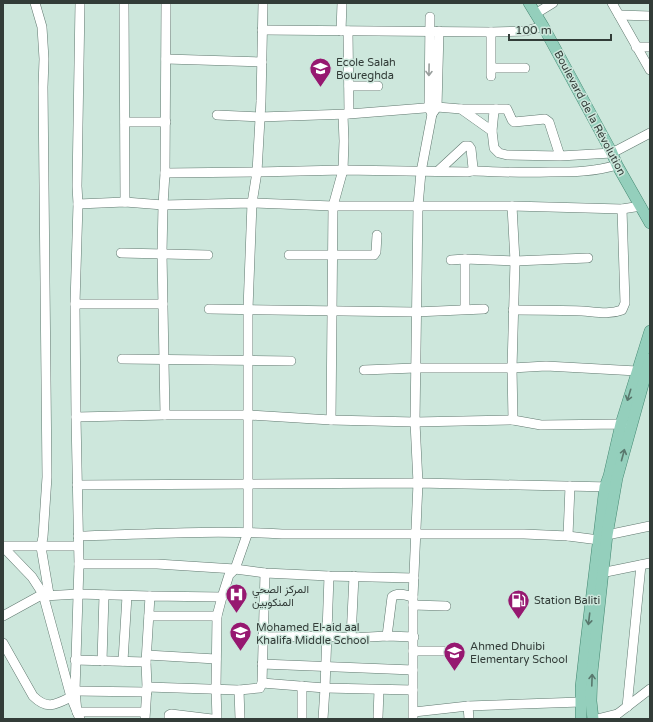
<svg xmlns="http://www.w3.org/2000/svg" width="653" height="722" font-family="'Varela Round',Vazirmatn,sans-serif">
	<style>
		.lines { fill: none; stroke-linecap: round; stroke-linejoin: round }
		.minor-casing { stroke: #60786f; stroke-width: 10 }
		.major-casing { stroke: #438771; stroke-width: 12 }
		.minor { stroke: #fff; stroke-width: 9 }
		.major { stroke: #94cfbc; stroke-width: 11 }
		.oneway { stroke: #989e9c }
		.oneway2 { stroke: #59776d }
		.labels { text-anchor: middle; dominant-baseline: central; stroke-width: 3; stroke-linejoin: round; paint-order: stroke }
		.poi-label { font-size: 11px; fill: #323c38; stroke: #cde7dc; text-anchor: start }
		.street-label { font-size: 11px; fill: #323c38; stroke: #cde7dc }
	</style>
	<rect width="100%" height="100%" fill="#cde7dc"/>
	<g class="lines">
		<defs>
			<g id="minor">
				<path d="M 35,3 L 42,27 L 44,59 L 43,87 L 47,477 L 43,537 L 41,547 L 49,594"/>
				<path d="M 80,3 L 77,186 L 78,204 L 75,304 L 76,417 L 79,564 L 75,691 L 77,712 L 145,712"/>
				<path d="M 124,3 L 125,202"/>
				<path d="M 612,3 L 650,70"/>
				<path d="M 535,14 L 553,3"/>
				<path d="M 619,15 L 650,16"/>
				<path d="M 430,17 L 429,108 L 432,114 L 437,107 L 439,31"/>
				<path d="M 262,30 L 491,32 L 526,31 L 543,26"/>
				<path d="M 341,31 L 342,3"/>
				<path d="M 348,31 L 349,114 L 437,107 L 461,109 L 492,131"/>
				<path d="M 491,32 L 491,76"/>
				<path d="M 636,47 L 650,47"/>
				<path d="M 166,59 L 262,62"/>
				<path d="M 492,68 L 525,68"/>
				<path d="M 349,86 L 378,86"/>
				<path d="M 461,109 L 496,109"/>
				<path d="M 217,115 L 260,117 L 348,114"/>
				<path d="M 125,122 L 166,122"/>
				<path d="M 560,156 L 549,122 L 545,119 L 514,122 L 512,120 L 507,109 L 496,109 L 494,111 L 492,131 L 494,148 L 499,153 L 507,155 L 560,156 L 612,153 L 650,133"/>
				<path d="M 472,171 C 498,172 523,173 549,172 C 573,172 594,172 617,165"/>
				<path d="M 165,173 L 257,172 L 343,170 L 468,172 L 472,171 L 473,168 L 471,149 L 469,146 L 465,146 L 438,171"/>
				<path d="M 78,204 L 125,202 L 163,205 L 252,203 L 333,206 L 512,206 L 622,209 L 641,206"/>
				<path d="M 512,206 L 515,261 L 512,368 L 513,420"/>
				<path d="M 121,253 L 208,255"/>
				<path d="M 289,255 L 374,255 L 376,252 L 377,235"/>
				<path d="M 465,259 L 465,309"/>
				<path d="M 451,260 L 465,259 L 515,261 L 588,258"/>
				<path d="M 75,304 L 163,304"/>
				<path d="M 209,309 L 415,312 L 484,309"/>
				<path d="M 513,310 C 536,310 559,310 582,311 C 596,312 609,315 622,310 L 625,303 L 622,209"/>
				<path d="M 122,359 L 291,361"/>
				<path d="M 364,370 L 415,368 L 512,368 L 546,366 L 637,371 L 644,373"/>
				<path d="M 165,415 L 162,253 L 163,205 L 165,173 L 166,3"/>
				<path d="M 76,417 L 165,415 L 248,415 L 331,420 L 415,422 L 513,420 L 541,425 L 621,424 L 627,426"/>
				<path d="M 331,420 L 333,206 L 343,170 L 344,141 L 343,115"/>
				<path d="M 77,485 L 418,483 L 611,487"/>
				<path d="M 78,536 C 146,534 214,530 282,534 L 524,534 L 568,536 L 599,540 L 607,535 L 650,526"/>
				<path d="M 568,536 L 570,486"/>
				<path d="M 3,546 L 78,546"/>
				<path d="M 3,547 L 32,577 L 43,594 L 71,697 L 80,719"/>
				<path d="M 79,564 L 157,564 L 235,569 L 265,573 L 329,576 L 414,578"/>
				<path d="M 596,574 L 650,563"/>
				<path d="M 44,596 L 78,594 L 150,596"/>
				<path d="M 413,605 L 446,606"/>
				<path d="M 3,616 L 43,594"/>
				<path d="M 149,616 L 217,616"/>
				<path d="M 387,636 L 392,597 C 397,592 406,595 413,597"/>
				<path d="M 262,637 L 326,636 L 351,638 L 387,636 L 414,637"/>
				<path d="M 351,638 L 354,576"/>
				<path d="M 3,643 L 33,696 C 47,710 55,705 71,697"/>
				<path d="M 413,651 L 459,651"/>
				<path d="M 147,655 L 216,659"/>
				<path d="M 75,660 L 146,662"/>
				<path d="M 102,661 L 104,595"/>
				<path d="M 123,661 L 127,596"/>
				<path d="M 262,664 L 413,670"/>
				<path d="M 262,683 L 325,688 L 413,690"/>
				<path d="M 147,687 L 239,690 L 260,688 L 262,683 L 265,573"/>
				<path d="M 239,690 L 240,719"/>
				<path d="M 75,691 L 147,692"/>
				<path d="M 468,706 L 469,719"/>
				<path d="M 627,707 L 641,565"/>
				<path d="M 414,712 L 468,706 L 581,702"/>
				<path d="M 378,717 L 379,690"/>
				<path d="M 145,719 L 147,687 L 146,662 L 150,596 L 222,597"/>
				<path d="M 169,719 L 169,715 L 171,714 L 212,719"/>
				<path d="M 217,719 L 216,688 L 217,616 L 222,597 L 229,575 L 235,569 L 248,532 L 248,309 L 252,203 L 257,172 L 261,101 L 263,3"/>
				<path d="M 302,719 L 302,686"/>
				<path d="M 323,719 L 325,688 L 329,576"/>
				<path d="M 413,719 L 413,597 L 418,483 L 415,422 L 418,206 L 421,172 L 432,114"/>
				<path d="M 597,719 L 617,714"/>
				<path d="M 611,719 L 650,689"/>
			</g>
			<g id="major">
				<path d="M 529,3 L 543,26 L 612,153 L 617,165 L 650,223"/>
				<path d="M 581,719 L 581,687 L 586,643 L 605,487 L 609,476 L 621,424 L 650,331"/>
				<path d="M 593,719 L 591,701 L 592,672 L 607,535 L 617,478 L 650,359"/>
			</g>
		</defs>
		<use href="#minor" class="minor-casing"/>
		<use href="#major" class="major-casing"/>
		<use href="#minor" class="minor"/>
		<use href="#major" class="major"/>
	</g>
	<defs><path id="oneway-shaft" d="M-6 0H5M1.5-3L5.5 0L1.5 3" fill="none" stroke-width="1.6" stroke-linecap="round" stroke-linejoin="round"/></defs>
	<use class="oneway" href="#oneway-shaft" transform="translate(429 70) rotate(91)"/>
	<g class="oneway2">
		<use href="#oneway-shaft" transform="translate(629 395) rotate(107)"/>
		<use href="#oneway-shaft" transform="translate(623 455) rotate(-75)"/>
		<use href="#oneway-shaft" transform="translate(589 619) rotate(97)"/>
		<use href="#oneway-shaft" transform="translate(592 680) rotate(-88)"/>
	</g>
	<defs>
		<symbol id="school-pin" viewBox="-11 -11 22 30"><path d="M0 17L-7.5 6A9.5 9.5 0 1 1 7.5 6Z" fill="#961870" stroke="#cde7dc"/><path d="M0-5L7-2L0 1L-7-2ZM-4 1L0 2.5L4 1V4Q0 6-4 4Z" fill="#fff"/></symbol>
		<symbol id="hospital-pin" viewBox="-11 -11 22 30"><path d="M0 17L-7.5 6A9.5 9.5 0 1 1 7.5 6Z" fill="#961870" stroke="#cde7dc"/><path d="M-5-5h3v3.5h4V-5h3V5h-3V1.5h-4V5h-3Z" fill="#fff"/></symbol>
		<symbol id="fuel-pin" viewBox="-11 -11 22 30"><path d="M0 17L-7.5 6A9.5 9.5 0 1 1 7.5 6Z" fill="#961870" stroke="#cde7dc"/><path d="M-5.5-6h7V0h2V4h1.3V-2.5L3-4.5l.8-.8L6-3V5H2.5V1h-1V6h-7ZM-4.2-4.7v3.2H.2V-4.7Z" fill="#fff"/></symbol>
	</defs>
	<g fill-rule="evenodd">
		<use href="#school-pin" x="308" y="56" width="25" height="34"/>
		<use href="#hospital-pin" x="224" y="582" width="25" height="34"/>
		<use href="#fuel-pin" x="506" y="588" width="25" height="34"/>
		<use href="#school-pin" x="228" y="620" width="25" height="34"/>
		<use href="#school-pin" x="442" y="640" width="25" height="34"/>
	</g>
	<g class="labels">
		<g class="poi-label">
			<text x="336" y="62">Ecole Salah<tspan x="336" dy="13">Boureghda</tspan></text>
			<text x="252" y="589">المركز الصحي<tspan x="252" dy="13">المنكوبين</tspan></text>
			<text x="534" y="600">Station Baliti</text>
			<text x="256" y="627">Mohamed El-aid aal<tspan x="256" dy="13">Khalifa Middle School</tspan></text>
			<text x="470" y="646">Ahmed Dhuibi<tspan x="470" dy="13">Elementary School</tspan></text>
		</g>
		<g class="street-label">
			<text transform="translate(590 113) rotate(62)">Boulevard de la Révolution</text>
		</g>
	</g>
	<rect width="653" height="722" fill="none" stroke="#323c38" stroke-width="8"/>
	<path d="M509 34v6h102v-6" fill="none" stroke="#323c38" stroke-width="2"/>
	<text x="515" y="34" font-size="12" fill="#323c38" stroke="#cde7dc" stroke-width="3" paint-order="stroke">100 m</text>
</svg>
